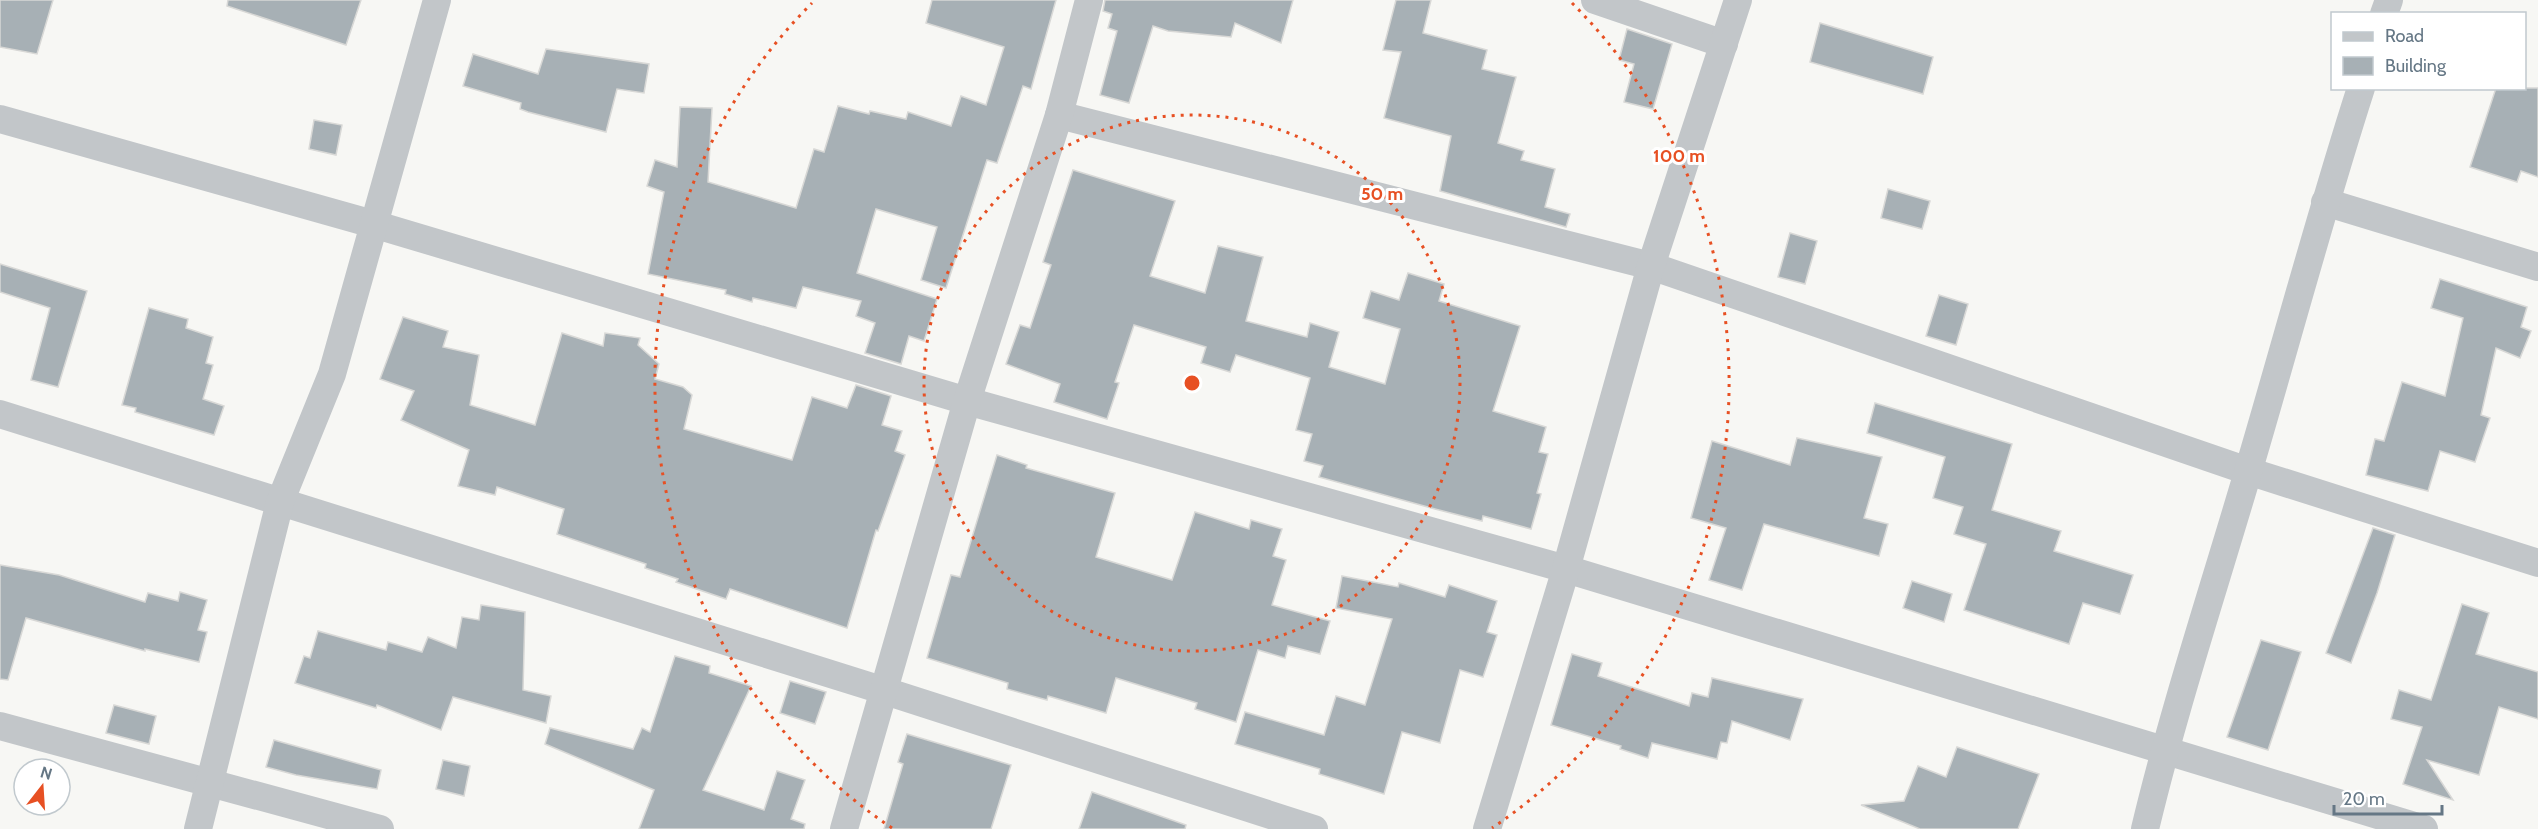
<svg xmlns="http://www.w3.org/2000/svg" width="2538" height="829" font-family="Cabin,sans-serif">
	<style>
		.building { fill: #a7b0b5; stroke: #d8d8d6; stroke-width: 1.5 }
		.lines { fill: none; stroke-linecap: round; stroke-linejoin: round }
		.minor { stroke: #c2c6c9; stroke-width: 28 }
		.ring { fill: none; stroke: #e75023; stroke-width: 3; stroke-dasharray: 3 6 }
		.centre { fill: #e75023; stroke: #fff; stroke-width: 3 }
		.ring-label { font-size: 18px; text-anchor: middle; font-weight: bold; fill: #e75023; stroke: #fff; stroke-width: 6; stroke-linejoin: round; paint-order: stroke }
	</style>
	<rect width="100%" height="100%" fill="#f7f7f4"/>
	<g class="building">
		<path d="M 0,0 L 53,0 L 37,54 L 0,47 Z"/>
		<path d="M 228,0 L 361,0 L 346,45 L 227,6 Z"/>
		<path d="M 932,0 L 1056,0 L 1031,89 L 1023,86 L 997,163 L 987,160 L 946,288 L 921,280 L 937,227 L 876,209 L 857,273 L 937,299 L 924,341 L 909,336 L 901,364 L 865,353 L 875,323 L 856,316 L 861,301 L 803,287 L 796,308 L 753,298 L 752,302 L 725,294 L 726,290 L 648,274 L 664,192 L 647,186 L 655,160 L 677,167 L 680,107 L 712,108 L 708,182 L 796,208 L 814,149 L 824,152 L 838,106 L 869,114 L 870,111 L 906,119 L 908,112 L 951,126 L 961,96 L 986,105 L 1004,47 L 926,23 Z"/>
		<path d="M 1105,0 L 1293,0 L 1281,43 L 1235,23 L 1231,37 L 1168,31 L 1153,26 L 1129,103 L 1100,95 L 1117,31 L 1108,28 L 1112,14 L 1103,11 Z"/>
		<path d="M 1396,0 L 1431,0 L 1423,33 L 1487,50 L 1482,69 L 1516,77 L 1498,143 L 1524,151 L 1521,160 L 1555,169 L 1545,207 L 1570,214 L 1566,227 L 1440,191 L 1451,136 L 1384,118 L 1401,52 L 1383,50 Z"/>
		<path d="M 1820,23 L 1933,57 L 1923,94 L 1810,62 Z"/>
		<path d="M 1627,29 L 1672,44 L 1653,109 L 1624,102 L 1634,64 L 1619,60 Z"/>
		<path d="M 546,49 L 649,64 L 644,93 L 617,89 L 606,132 L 528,112 L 520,109 L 521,103 L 463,86 L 473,54 L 538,74 Z"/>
		<path d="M 2496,88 L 2538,88 L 2538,177 L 2521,171 L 2517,182 L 2470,167 Z"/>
		<path d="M 314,120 L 342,125 L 336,155 L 309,149 Z"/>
		<path d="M 1073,170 L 1175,201 L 1150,276 L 1205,293 L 1218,246 L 1263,257 L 1246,321 L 1307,337 L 1310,323 L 1339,332 L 1329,367 L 1385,384 L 1400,329 L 1363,318 L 1371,291 L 1399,300 L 1408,273 L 1444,284 L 1439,301 L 1520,326 L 1493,411 L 1546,427 L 1539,452 L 1548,454 L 1537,493 L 1541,494 L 1531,529 L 1483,516 L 1482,521 L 1435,509 L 1319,477 L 1323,466 L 1304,461 L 1312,434 L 1296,430 L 1310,378 L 1236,355 L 1230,372 L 1201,363 L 1206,347 L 1134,325 L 1115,382 L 1119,383 L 1107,419 L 1054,402 L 1060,384 L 1006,364 L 1020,325 L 1030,328 L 1051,265 L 1043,262 Z"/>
		<path d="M 1888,189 L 1930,201 L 1922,229 L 1881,218 Z"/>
		<path d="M 1790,233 L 1817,241 L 1805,284 L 1778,277 Z"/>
		<path d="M 0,264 L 87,291 L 58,387 L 31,380 L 50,308 L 0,292 Z"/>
		<path d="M 2440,279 L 2527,307 L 2521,327 L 2531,331 L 2520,358 L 2496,348 L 2481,415 L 2490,418 L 2475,462 L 2440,451 L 2428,491 L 2366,475 L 2375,439 L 2384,441 L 2402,382 L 2445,396 L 2463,318 L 2431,308 Z"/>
		<path d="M 1939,295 L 1968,304 L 1956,345 L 1926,336 Z"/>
		<path d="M 149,308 L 188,319 L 186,328 L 213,337 L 206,363 L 213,365 L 203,399 L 224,406 L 214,435 L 135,412 L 136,408 L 122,405 Z"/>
		<path d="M 403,317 L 448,331 L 443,347 L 479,355 L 470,405 L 535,425 L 562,333 L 603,346 L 605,333 L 640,338 L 638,345 L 659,364 L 655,379 L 683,387 L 692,395 L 684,429 L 792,460 L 812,397 L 847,408 L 856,385 L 891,396 L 882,425 L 902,431 L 895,451 L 905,455 L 878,531 L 876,530 L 847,628 L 730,589 L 726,599 L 676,582 L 678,579 L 645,568 L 646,564 L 557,534 L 564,509 L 497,487 L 495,495 L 458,486 L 469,450 L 401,420 L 414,391 L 380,379 Z"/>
		<path d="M 1875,403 L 2012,444 L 1992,510 L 2061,531 L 2054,551 L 2133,575 L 2120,614 L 2083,603 L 2069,644 L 1964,610 L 1986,544 L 1954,534 L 1963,507 L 1933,498 L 1945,457 L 1867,433 Z"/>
		<path d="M 1797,438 L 1882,457 L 1864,518 L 1888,524 L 1879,556 L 1764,524 L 1742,590 L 1709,580 L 1726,528 L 1691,518 L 1712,441 L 1790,465 Z"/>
		<path d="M 997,455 L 1027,465 L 1026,468 L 1115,493 L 1096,557 L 1172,580 L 1195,512 L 1249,529 L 1251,520 L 1282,529 L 1273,556 L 1286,560 L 1272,605 L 1330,621 L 1320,654 L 1288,646 L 1285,658 L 1258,650 L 1236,722 L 1195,709 L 1197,703 L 1116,678 L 1106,713 L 1048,696 L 1047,700 L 1007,689 L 1008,683 L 927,658 L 951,575 L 960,577 Z"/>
		<path d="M 2373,528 L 2395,535 L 2377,593 L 2351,663 L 2326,653 Z"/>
		<path d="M 0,565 L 59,575 L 145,602 L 148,593 L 178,601 L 180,592 L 207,600 L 198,630 L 207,632 L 199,662 L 145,649 L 145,651 L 26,618 L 8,680 L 0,679 Z"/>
		<path d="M 1342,576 L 1398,587 L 1399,583 L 1445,597 L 1449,585 L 1497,601 L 1487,632 L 1497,635 L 1483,677 L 1460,670 L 1440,743 L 1402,732 L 1384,794 L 1319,774 L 1320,769 L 1235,744 L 1245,712 L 1324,735 L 1336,696 L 1365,705 L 1392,619 L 1336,608 Z"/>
		<path d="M 1912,581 L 1952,594 L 1944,622 L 1903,608 Z"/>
		<path d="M 2462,604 L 2489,613 L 2476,654 L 2538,672 L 2538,719 L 2499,707 L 2479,775 L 2427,760 L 2453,800 L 2403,784 L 2422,727 L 2391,719 L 2399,690 L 2431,700 Z"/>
		<path d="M 481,605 L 525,612 L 523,690 L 551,696 L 546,723 L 453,697 L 441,730 L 377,705 L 376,708 L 295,683 L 304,656 L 310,658 L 318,631 L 386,650 L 388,642 L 422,652 L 428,637 L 456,648 L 462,617 L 479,620 Z"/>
		<path d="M 2261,640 L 2301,652 L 2268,750 L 2227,737 Z"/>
		<path d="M 1572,654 L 1602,663 L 1598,676 L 1689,706 L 1692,693 L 1708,697 L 1712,678 L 1803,699 L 1790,740 L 1732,721 L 1727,743 L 1721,742 L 1717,759 L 1652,743 L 1648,758 L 1620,749 L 1621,746 L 1551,725 Z"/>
		<path d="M 675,656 L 710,666 L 709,673 L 751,686 L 703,790 L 764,810 L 777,771 L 805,780 L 791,819 L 805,824 L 804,829 L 639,829 L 654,790 L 545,744 L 550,728 L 633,749 L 642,728 L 650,732 Z"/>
		<path d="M 790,681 L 826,692 L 815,724 L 780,713 Z"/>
		<path d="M 114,705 L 156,716 L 149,744 L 106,733 Z"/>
		<path d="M 907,734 L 1011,765 L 991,829 L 884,829 L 903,764 L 898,762 Z"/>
		<path d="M 274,740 L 381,770 L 377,789 L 296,775 L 266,767 Z"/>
		<path d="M 1957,747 L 2039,774 L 2018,829 L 1920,829 L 1861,805 L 1904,801 L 1918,766 L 1946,777 Z"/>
		<path d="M 443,760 L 470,766 L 464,796 L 436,789 Z"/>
		<path d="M 1092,792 L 1186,825 L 1185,829 L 1079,829 Z"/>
	</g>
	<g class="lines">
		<g class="minor">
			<path d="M 1595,0 L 1724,44"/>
			<path d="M 2384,14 L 2389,0"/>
			<path d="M 1059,115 L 1651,266 L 2248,471 L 2538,563"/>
			<path d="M 0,119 L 373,224 L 967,401 L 1566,569 L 2424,829"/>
			<path d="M 2325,202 L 2538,267"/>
			<path d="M 0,414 L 885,691 L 1314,829"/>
			<path d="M 0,726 L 380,829"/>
			<path d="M 198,829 L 280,502 L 332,374 L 437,0"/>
			<path d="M 844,829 L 967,401 L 1059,115 L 1089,0"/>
			<path d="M 1487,829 L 1566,569 L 1651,266 L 1738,0"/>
			<path d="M 2145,829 C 2174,708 2213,591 2248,472 C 2286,344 2320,215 2361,88"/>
		</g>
	</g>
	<g class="ring">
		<circle cx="1192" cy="383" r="268"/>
		<path d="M892 828A537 537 0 0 1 812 3M1572 3A537 537 0 0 1 1492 828"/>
	</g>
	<circle cx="1192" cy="383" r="9" class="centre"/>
	<g class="ring-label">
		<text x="1679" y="162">100 m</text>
		<text x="1382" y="200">50 m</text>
	</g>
	<rect x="2331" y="12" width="195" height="78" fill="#ffffff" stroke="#c1c9ce" stroke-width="1.5"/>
	<rect x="2343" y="32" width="30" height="9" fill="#c2c6c9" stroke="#c1c9ce" stroke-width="1.5"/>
	<text x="2385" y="42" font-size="18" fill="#657785">Road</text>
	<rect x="2343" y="57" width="30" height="18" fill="#a7b0b5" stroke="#c1c9ce" stroke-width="1.5"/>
	<text x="2385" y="72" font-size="18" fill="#657785">Building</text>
	<g transform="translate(42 787) rotate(17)"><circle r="28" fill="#ffffff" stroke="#c1c9ce" stroke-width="1.5"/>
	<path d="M0-4.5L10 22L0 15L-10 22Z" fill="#e75023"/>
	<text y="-9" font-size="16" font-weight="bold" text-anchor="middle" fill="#657785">N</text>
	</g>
	<path d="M2334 805v9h108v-9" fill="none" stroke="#657785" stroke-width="3"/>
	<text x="2343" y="805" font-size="18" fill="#657785" stroke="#ffffff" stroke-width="4.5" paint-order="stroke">20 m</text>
</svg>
